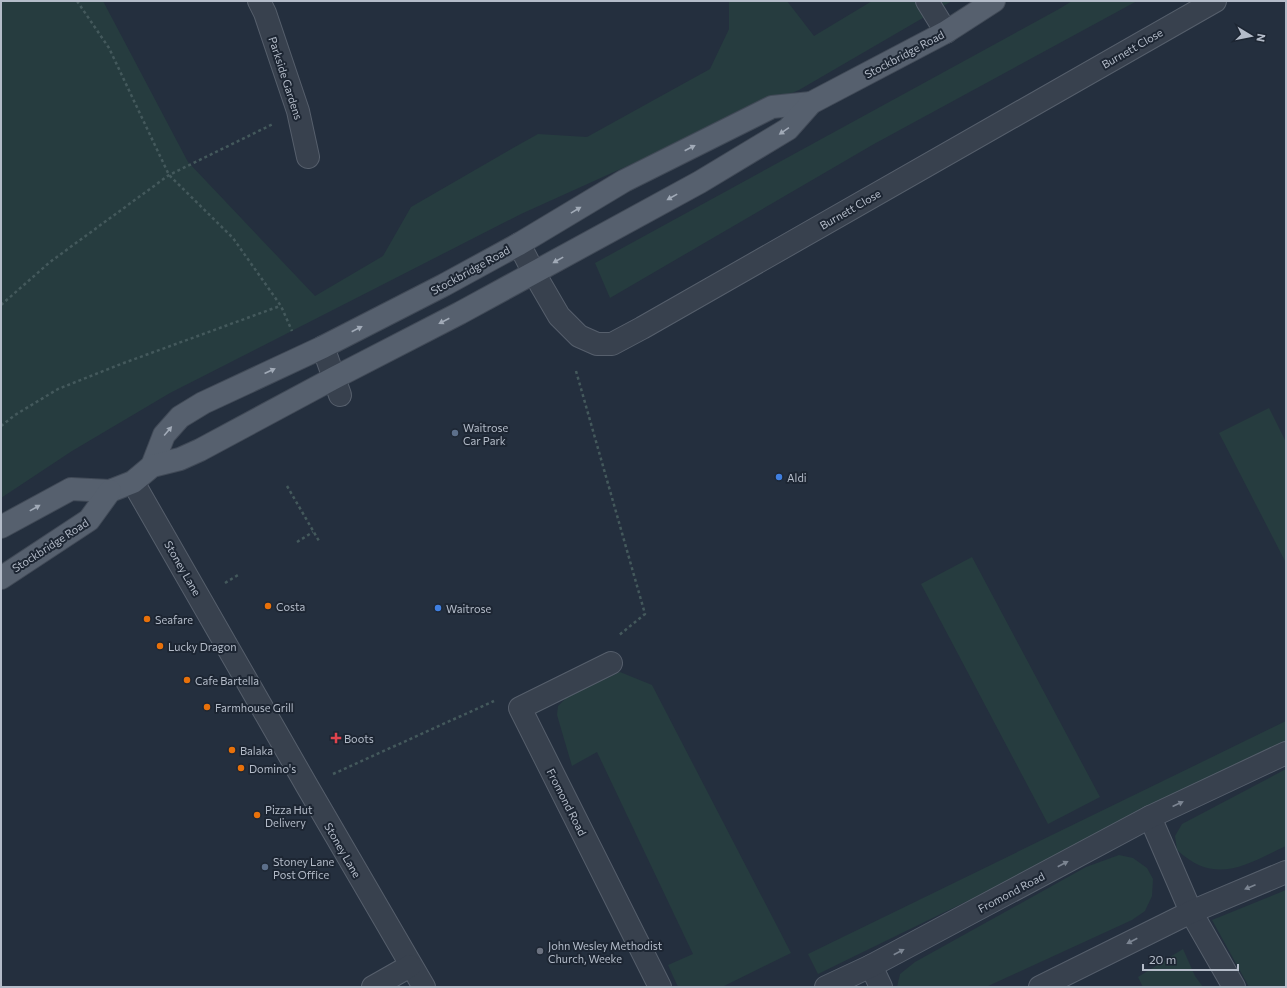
<svg xmlns="http://www.w3.org/2000/svg" width="1287" height="988" font-family="Commissioner,sans-serif">
	<style>
		.green { fill: #263c3f }
		.lines { fill: none; stroke-linecap: round; stroke-linejoin: round }
		.minor-casing { stroke: #565f6c; stroke-width: 24 }
		.major-casing { stroke: #414a57; stroke-width: 24 }
		.path { stroke: #44595c; stroke-width: 2.5; stroke-dasharray: 3 3; stroke-linecap: butt }
		.minor { stroke: #38414e; stroke-width: 22 }
		.major { stroke: #56606e; stroke-width: 22 }
		.oneway { fill: #a1aab7 }
		.oneway2 { fill: #7c8592 }
		.service-dot { fill: #5c6f8a; stroke: #1d2633; stroke-width: 1.5 }
		.shop-dot { fill: #3f7fe0; stroke: #1d2633; stroke-width: 1.5 }
		.food-dot { fill: #e8710a; stroke: #1d2633; stroke-width: 1.5 }
		.health-dot { fill: #e0444e; stroke: #1d2633; stroke-width: 1.5 }
		.worship-dot { fill: #6b7280; stroke: #1d2633; stroke-width: 1.5 }
		.labels { text-anchor: middle; dominant-baseline: central; stroke-width: 4; stroke-linejoin: round; paint-order: stroke }
		.street-label { font-size: 11px; fill: #b4bcc9; stroke: #1d2633 }
		.poi-label { font-size: 11px; fill: #b4bcc9; stroke: #1d2633; text-anchor: start }
	</style>
	<rect width="100%" height="100%" fill="#242f3e"/>
	<g class="green">
		<path d="M 1,1 L 103,1 L 188,162 L 315,296 L 383,256 L 411,207 L 513,148 L 538,134 L 587,137 L 710,69 L 729,29 L 729,1 L 787,1 L 814,36 L 872,1 L 952,1 L 799,90 L 751,110 L 521,214 L 170,393 L 72,451 L 1,498 Z"/>
		<path d="M 1072,1 L 1137,1 L 874,144 L 610,298 L 595,263 L 1059,9 Z"/>
		<path d="M 1269,408 L 1286,442 L 1286,563 L 1219,433 Z"/>
		<path d="M 972,557 L 1100,797 L 1048,824 L 921,584 Z"/>
		<path d="M 620,672 L 652,685 L 791,953 L 722,987 L 679,987 L 677,985 L 668,965 L 693,954 L 597,752 L 572,766 L 557,715 L 558,706 L 567,697 Z"/>
		<path d="M 1286,721 L 1286,745 L 818,974 L 808,954 Z"/>
		<path d="M 1286,769 L 1286,846 C 1245,865 1216,886 1177,850 L 1175,836 L 1182,824 Z"/>
		<path d="M 1119,855 L 1133,858 L 1147,868 L 1153,879 L 1152,896 L 1145,911 L 1132,920 L 986,987 L 897,987 L 900,974 L 915,962 L 1086,867 Z"/>
		<path d="M 1286,890 L 1286,987 L 1249,987 L 1212,920 Z"/>
		<path d="M 1183,949 L 1195,976 L 1203,987 L 1143,987 L 1138,977 Z"/>
	</g>
	<g class="lines">
		<defs>
			<g id="minor">
				<path d="M 259,1 L 265,13 L 298,111 L 308,157"/>
				<path d="M 927,1 L 946,32"/>
				<path d="M 519,244 L 534,273 L 559,316 L 579,336 L 597,344 L 612,344 L 642,328 L 1215,1"/>
				<path d="M 323,347 L 340,395"/>
				<path d="M 133,482 L 307,786 L 424,987"/>
				<path d="M 611,663 L 520,708 L 660,987"/>
				<path d="M 1150,817 L 1191,912 L 1234,987"/>
				<path d="M 871,966 L 881,987"/>
				<path d="M 373,987 L 410,966"/>
				<path d="M 826,987 L 871,966 L 1150,817 L 1286,753"/>
				<path d="M 1040,987 L 1191,912 L 1286,872"/>
			</g>
			<g id="major">
				<path d="M 152,466 L 164,435 L 180,417 L 203,403 L 323,347 L 444,285 L 519,244 L 624,181 L 772,107 L 811,103"/>
				<path d="M 1,527 L 71,489 L 110,491 L 133,482 L 152,466 L 180,459 L 200,450 L 334,378 L 460,313 L 700,182 L 788,129 L 811,103 L 946,32 L 994,1"/>
				<path d="M 1,578 L 89,520 L 110,491"/>
			</g>
		</defs>
		<use href="#minor" class="minor-casing"/>
		<use href="#major" class="major-casing"/>
		<g class="path">
			<path d="M 77,1 L 109,48 L 169,175 L 233,238 L 281,306 L 292,331"/>
			<path d="M 1,305 L 50,262 L 169,175 L 273,124"/>
			<path d="M 576,371 L 645,614 L 618,636"/>
			<path d="M 1,426 L 15,415 L 58,389 L 121,364 L 280,306"/>
			<path d="M 287,486 L 319,541"/>
			<path d="M 297,542 L 313,532"/>
			<path d="M 225,583 L 238,575"/>
			<path d="M 333,774 L 494,701"/>
		</g>
		<use href="#minor" class="minor"/>
		<use href="#major" class="major"/>
	</g>
	<defs><path id="oneway-solid" d="M-6-.8H1V-3.2L6.5 0L1 3.2V.8H-6Z"/></defs>
	<g class="oneway">
		<use href="#oneway-solid" transform="translate(784 131) rotate(145)"/>
		<use href="#oneway-solid" transform="translate(690 148) rotate(-27)"/>
		<use href="#oneway-solid" transform="translate(672 197) rotate(151)"/>
		<use href="#oneway-solid" transform="translate(576 210) rotate(-31)"/>
		<use href="#oneway-solid" transform="translate(558 260) rotate(151)"/>
		<use href="#oneway-solid" transform="translate(444 321) rotate(153)"/>
		<use href="#oneway-solid" transform="translate(357 329) rotate(-27)"/>
		<use href="#oneway-solid" transform="translate(270 371) rotate(-25)"/>
		<use href="#oneway-solid" transform="translate(168 431) rotate(-50)"/>
		<use href="#oneway-solid" transform="translate(35 508) rotate(-29)"/>
	</g>
	<g class="oneway2">
		<use href="#oneway-solid" transform="translate(1178 804) rotate(-25)"/>
		<use href="#oneway-solid" transform="translate(1063 864) rotate(-28)"/>
		<use href="#oneway-solid" transform="translate(1250 887) rotate(157)"/>
		<use href="#oneway-solid" transform="translate(1132 941) rotate(153)"/>
		<use href="#oneway-solid" transform="translate(899 952) rotate(-28)"/>
	</g>
	<g class="service-dot">
		<circle cx="455" cy="433" r="4"/>
		<circle cx="265" cy="867" r="4"/>
	</g>
	<g class="shop-dot">
		<circle cx="779" cy="477" r="4"/>
		<circle cx="438" cy="608" r="4"/>
	</g>
	<g class="food-dot">
		<circle cx="268" cy="606" r="4"/>
		<circle cx="147" cy="619" r="4"/>
		<circle cx="160" cy="646" r="4"/>
		<circle cx="187" cy="680" r="4"/>
		<circle cx="207" cy="707" r="4"/>
		<circle cx="232" cy="750" r="4"/>
		<circle cx="241" cy="768" r="4"/>
		<circle cx="257" cy="815" r="4"/>
	</g>
	<path class="health-dot" d="M334 732h4v4h4v4h-4v4h-4v-4h-4v-4h4z"/>
	<circle class="worship-dot" cx="540" cy="951" r="4"/>
	<g class="labels">
		<g class="street-label">
			<text transform="translate(1132 48) rotate(-30)">Burnett Close</text>
			<text transform="translate(904 54) rotate(-28)">Stockbridge Road</text>
			<text transform="translate(286 78) rotate(72)">Parkside Gardens</text>
			<text transform="translate(850 209) rotate(-30)">Burnett Close</text>
			<text transform="translate(470 270) rotate(-29)">Stockbridge Road</text>
			<text transform="translate(50 545) rotate(-33)">Stockbridge Road</text>
			<text transform="translate(183 568) rotate(60)">Stoney Lane</text>
			<text transform="translate(567 802) rotate(63)">Fromond Road</text>
			<text transform="translate(343 850) rotate(60)">Stoney Lane</text>
			<text transform="translate(1011 892) rotate(-28)">Fromond Road</text>
		</g>
		<g class="poi-label">
			<text x="463" y="427">Waitrose<tspan x="463" dy="13">Car Park</tspan></text>
			<text x="787" y="477">Aldi</text>
			<text x="276" y="606">Costa</text>
			<text x="446" y="608">Waitrose</text>
			<text x="155" y="619">Seafare</text>
			<text x="168" y="646">Lucky Dragon</text>
			<text x="195" y="680">Cafe Bartella</text>
			<text x="215" y="707">Farmhouse Grill</text>
			<text x="344" y="738">Boots</text>
			<text x="240" y="750">Balaka</text>
			<text x="249" y="768">Domino's</text>
			<text x="265" y="809">Pizza Hut<tspan x="265" dy="13">Delivery</tspan></text>
			<text x="273" y="861">Stoney Lane<tspan x="273" dy="13">Post Office</tspan></text>
			<text x="548" y="945">John Wesley Methodist<tspan x="548" dy="13">Church, Weeke</tspan></text>
		</g>
	</g>
	<rect width="1287" height="988" fill="none" stroke="#b4bcc9" stroke-width="4"/>
	<g transform="translate(1251 36) rotate(100)" stroke="#1d2633" stroke-width="3" paint-order="stroke">
	<path d="M0-3L7 15L0 10L-7 15Z" fill="#b4bcc9"/>
	<text y="-6" font-size="11" font-weight="bold" text-anchor="middle" fill="#b4bcc9">N</text>
	</g>
	<path d="M1143 964v6h95v-6" fill="none" stroke="#b4bcc9" stroke-width="2"/>
	<text x="1149" y="964" font-size="12" fill="#b4bcc9" stroke="#1d2633" stroke-width="3" paint-order="stroke">20 m</text>
</svg>
